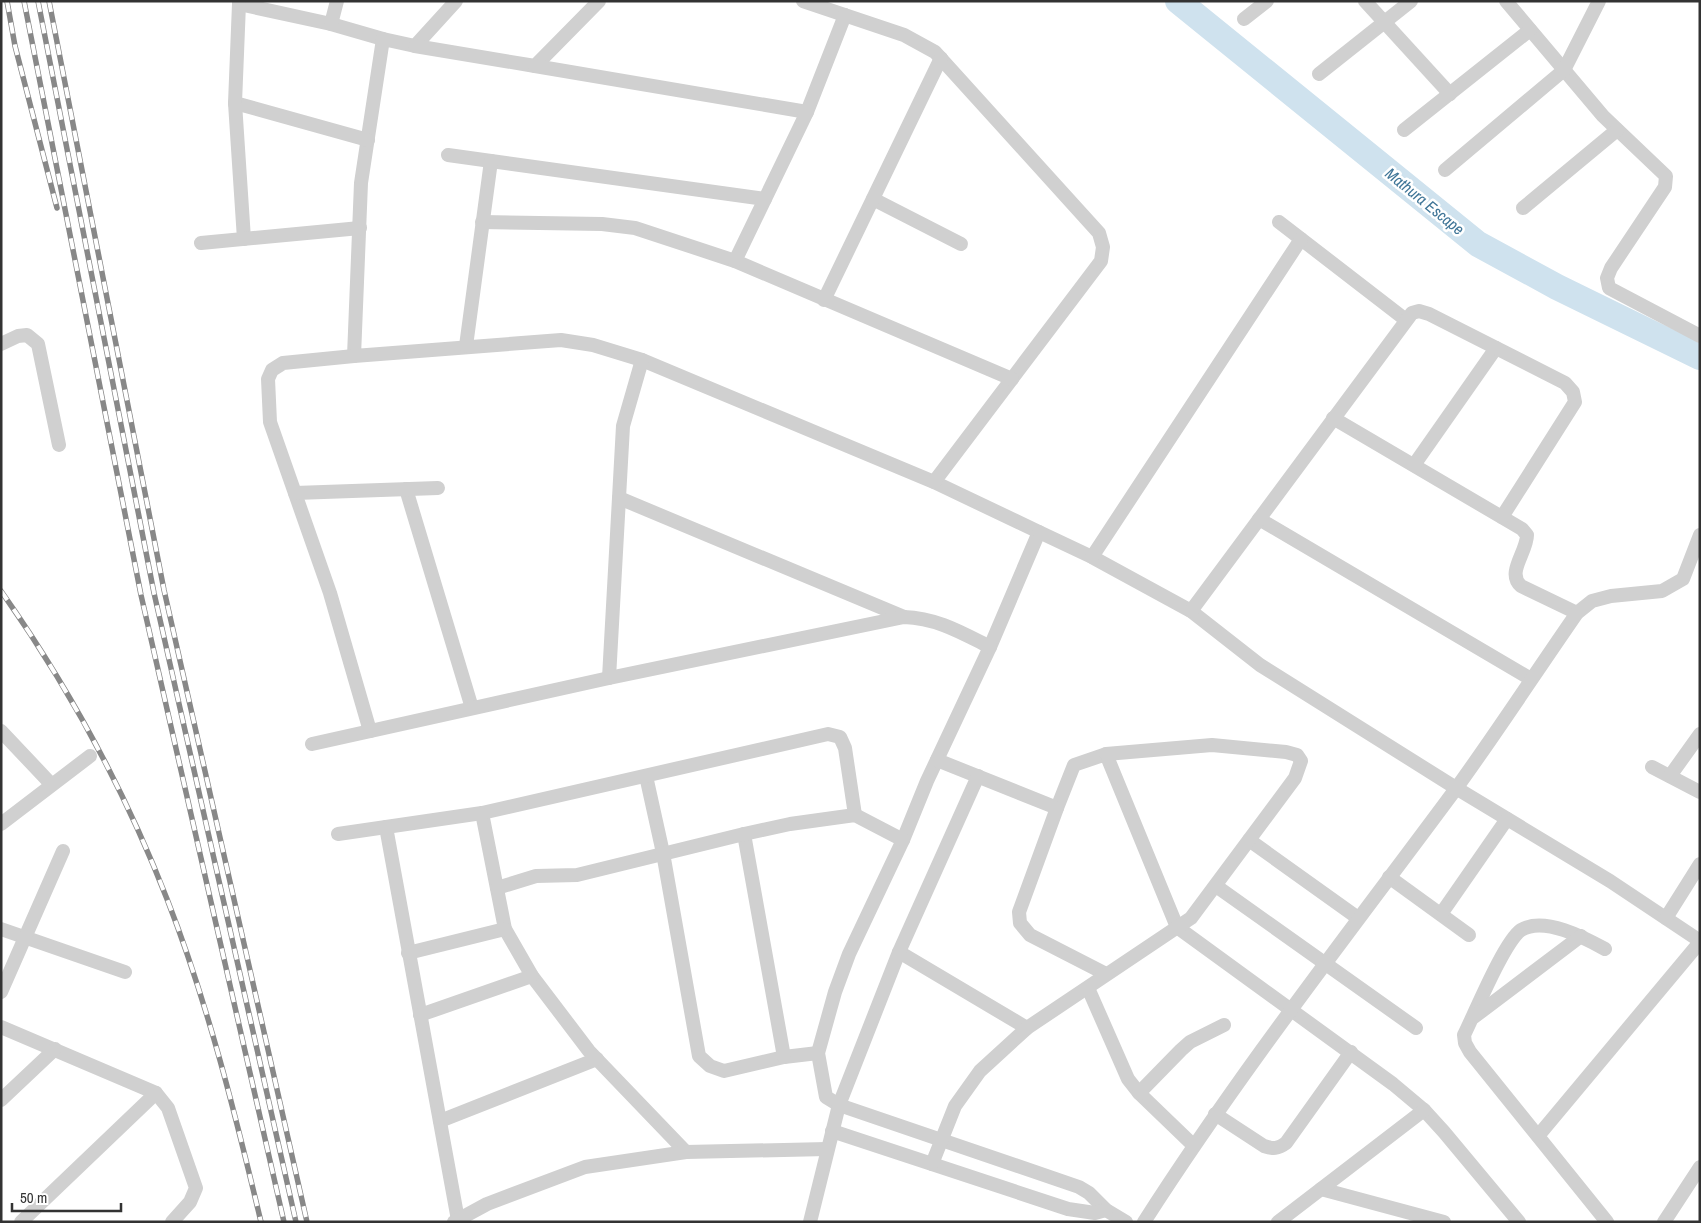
<svg xmlns="http://www.w3.org/2000/svg" width="1701" height="1223" font-family="'Archivo Narrow',sans-serif">
	<style>
		.lines { fill: none; stroke-linecap: round; stroke-linejoin: round }
		.river { stroke: #cfe2ee; stroke-width: 26 }
		.street { stroke: #d0d0d0; stroke-width: 14 }
		.rail-casing { stroke: #888; stroke-width: 5.5 }
		.rail { stroke: #fff; stroke-width: 4; stroke-dasharray: 11; stroke-linecap: butt }
		.labels { text-anchor: middle; dominant-baseline: central; stroke-width: 5; stroke-linejoin: round; paint-order: stroke }
		.water-label { font-size: 16px; font-style: italic; fill: #3f7597; stroke: #fff }
	</style>
	<rect width="100%" height="100%" fill="#fff"/>
	<g class="lines">
		<path class="river" d="M 1178,1 L 1478,244 L 1557,287 L 1700,357"/>
		<g class="street">
			<path d="M 239,1 L 239,4 L 331,24 L 383,39"/>
			<path d="M 456,1 L 415,46 L 383,39 L 361,183 L 354,356 L 561,340 L 593,345 L 642,360 L 934,482 L 1039,532 L 990,647 L 927,781 L 903,840 L 849,954 L 835,992 L 818,1053 L 826,1097 L 839,1105 L 1079,1187 L 1089,1193 L 1106,1210 L 1126,1222"/>
			<path d="M 803,1 L 904,35 L 935,52 L 1099,233 L 1103,247 L 1101,261 L 934,482"/>
			<path d="M 1365,1 L 1450,94"/>
			<path d="M 1506,1 L 1603,116 L 1666,176 L 1665,187 L 1611,268 L 1607,278 L 1609,288 L 1700,336"/>
			<path d="M 239,4 L 235,103 L 368,140"/>
			<path d="M 1244,19 L 1267,1"/>
			<path d="M 331,24 L 337,1"/>
			<path d="M 415,46 L 535,66 L 599,1"/>
			<path d="M 535,66 L 807,112"/>
			<path d="M 1319,74 L 1411,1"/>
			<path d="M 235,103 L 244,239"/>
			<path d="M 1404,130 L 1530,30"/>
			<path d="M 448,155 L 765,199"/>
			<path d="M 1445,170 L 1564,70 L 1599,1"/>
			<path d="M 873,199 L 961,244"/>
			<path d="M 1523,208 L 1617,130"/>
			<path d="M 482,222 L 602,224 L 635,228 L 735,261 L 1012,379"/>
			<path d="M 1279,222 L 1406,320"/>
			<path d="M 201,243 L 360,228"/>
			<path d="M 735,261 L 807,112 L 845,15"/>
			<path d="M 824,300 L 941,58"/>
			<path d="M 1,344 L 18,336 L 27,335 L 38,344 L 59,445"/>
			<path d="M 466,346 L 491,161"/>
			<path d="M 354,356 L 283,363 L 272,370 L 268,379 L 270,422 L 330,593 L 370,731"/>
			<path d="M 1333,418 L 1522,529 L 1527,535 C 1527,552 1506,573 1521,586 L 1577,613"/>
			<path d="M 1414,465 L 1496,348"/>
			<path d="M 406,489 L 472,708"/>
			<path d="M 295,493 L 438,488"/>
			<path d="M 619,498 L 904,617"/>
			<path d="M 1259,519 L 1531,679"/>
			<path d="M 1039,532 L 1092,557 L 1191,611 L 1260,665 L 1456,788 L 1610,881 L 1700,941"/>
			<path d="M 1092,557 L 1301,239"/>
			<path d="M 1191,611 L 1412,313 L 1419,311 L 1429,314 L 1565,383 L 1573,392 L 1575,402 L 1502,517"/>
			<path d="M 609,678 L 623,426 L 642,360"/>
			<path d="M 1,731 L 51,784"/>
			<path d="M 312,744 L 609,678 L 904,617 C 937,618 962,633 990,647"/>
			<path d="M 937,760 L 1057,808 L 1074,765 L 1106,754 L 1177,927 L 1393,1084 L 1424,1110 L 1444,1132 L 1519,1222"/>
			<path d="M 1652,767 L 1700,792"/>
			<path d="M 646,776 L 663,853 L 699,1056 L 710,1066 L 724,1071 L 784,1057 L 818,1053"/>
			<path d="M 1670,776 L 1700,734"/>
			<path d="M 1057,808 L 1019,912 L 1020,923 L 1030,935 L 1106,974"/>
			<path d="M 482,813 L 505,929 L 532,976 L 589,1051 L 686,1152 L 827,1149"/>
			<path d="M 1,824 L 90,756"/>
			<path d="M 386,827 L 458,1220"/>
			<path d="M 338,834 L 482,813 L 828,734 L 840,737 L 845,748 L 855,815"/>
			<path d="M 744,834 L 784,1057"/>
			<path d="M 1249,840 L 1358,918"/>
			<path d="M 1389,877 L 1469,935"/>
			<path d="M 1216,886 L 1416,1028"/>
			<path d="M 497,888 L 536,876 L 577,875 L 744,834 L 790,824 L 855,815 L 903,840"/>
			<path d="M 1441,914 L 1507,819"/>
			<path d="M 1666,918 L 1700,864"/>
			<path d="M 1,929 L 125,972"/>
			<path d="M 1605,949 C 1585,938 1544,916 1521,930 C 1504,942 1475,1013 1464,1035 L 1465,1043 L 1470,1052 L 1607,1222"/>
			<path d="M 899,952 L 1027,1028"/>
			<path d="M 408,953 L 505,929"/>
			<path d="M 1088,988 L 1128,1079 L 1139,1093 L 1193,1145"/>
			<path d="M 1,992 L 63,851"/>
			<path d="M 420,1015 L 532,976"/>
			<path d="M 1474,1017 L 1581,936"/>
			<path d="M 1,1027 L 156,1093 L 168,1108 L 196,1188 L 190,1202 L 172,1222"/>
			<path d="M 1139,1093 L 1181,1050 L 1190,1042 L 1224,1025"/>
			<path d="M 1,1100 L 55,1049"/>
			<path d="M 1215,1114 L 1264,1146 C 1273,1149 1278,1149 1286,1143 L 1351,1052"/>
			<path d="M 440,1121 L 597,1059"/>
			<path d="M 832,1131 L 1068,1209 L 1095,1213 L 1106,1210"/>
			<path d="M 1538,1136 L 1700,942"/>
			<path d="M 932,1164 L 955,1106 L 980,1071 L 1027,1028 L 1191,918 L 1295,778 L 1301,761 L 1297,755 L 1286,752 L 1212,745 L 1106,754"/>
			<path d="M 1321,1189 L 1444,1222"/>
			<path d="M 21,1222 L 156,1093"/>
			<path d="M 454,1222 L 487,1204 L 585,1167 L 686,1152"/>
			<path d="M 810,1222 L 839,1105 L 899,952 L 978,776"/>
			<path d="M 1144,1222 C 1240,1072 1349,933 1455,790 C 1497,732 1536,672 1577,613 L 1592,601 L 1611,596 L 1662,591 L 1683,579 L 1700,535"/>
			<path d="M 1278,1222 L 1424,1110"/>
			<path d="M 1664,1222 L 1700,1167"/>
		</g>
		<defs>
			<g id="rail">
				<path d="M 7,1 L 15,46 L 57,208"/>
				<path d="M 24,1 L 141,595 L 284,1222"/>
				<path d="M 38,1 L 154,593 L 296,1222"/>
				<path d="M 49,1 L 164,590 L 307,1222"/>
				<path d="M 1,591 C 68,686 125,791 167,899 C 208,1004 235,1113 261,1222"/>
			</g>
		</defs>
		<use href="#rail" class="rail-casing"/>
		<use href="#rail" class="rail"/>
	</g>
	<g class="labels">
		<g class="water-label">
			<text transform="translate(1425 201) rotate(39)">Mathura Escape</text>
		</g>
	</g>
	<rect width="1701" height="1223" fill="none" stroke="#333333" stroke-width="5"/>
	<path d="M12 1203v8h109v-8" fill="none" stroke="#333333" stroke-width="2.5"/>
	<text x="20" y="1203" font-size="15" fill="#333333" stroke="#ffffff" stroke-width="4" paint-order="stroke">50 m</text>
</svg>
